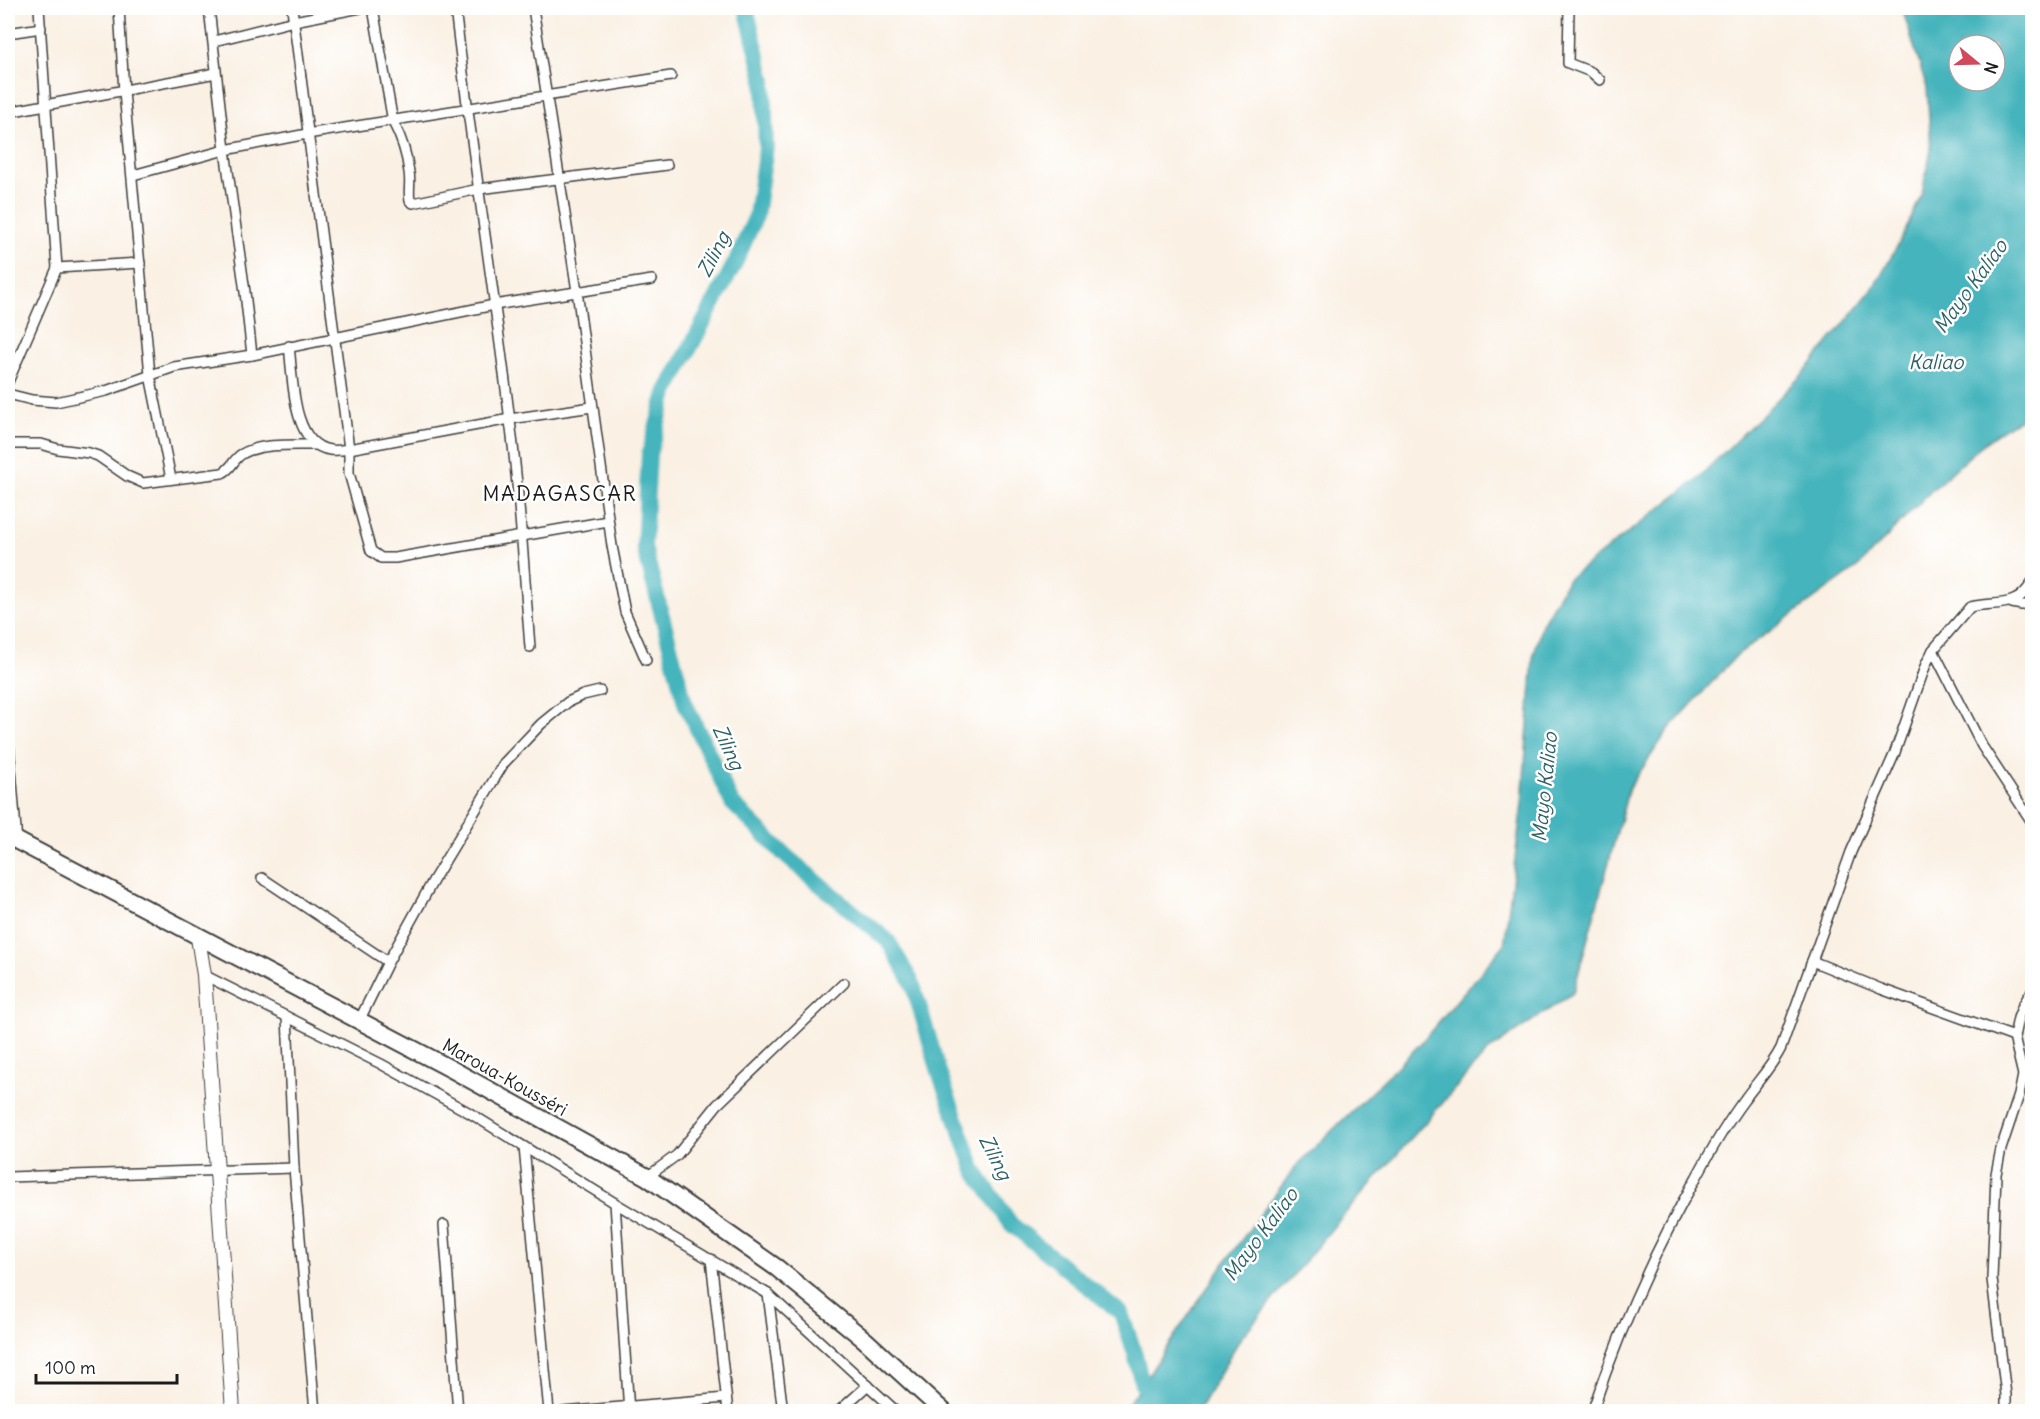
<svg xmlns="http://www.w3.org/2000/svg" width="2040" height="1419" font-family="Delius,sans-serif">
	<style>
		.water { fill: #45b4bc; stroke: #30686c; stroke-width: 1.5; fill-rule: evenodd }
		.lines { fill: none; stroke-linecap: round; stroke-linejoin: round }
		.river { stroke: #45b4bc; stroke-width: 16 }
		.street-casing { stroke: #3d3c3a; stroke-width: 12 }
		.secondary-casing { stroke: #3d3c3a; stroke-width: 16 }
		.highway-casing { stroke: #3d3c3a; stroke-width: 20 }
		.street { stroke: #fff; stroke-width: 9 }
		.secondary { stroke: #fff; stroke-width: 14 }
		.highway { stroke: #fff; stroke-width: 16 }
		.labels { text-anchor: middle; dominant-baseline: central; stroke-width: 5; stroke-linejoin: round; paint-order: stroke }
		.street-label { font-size: 18px; fill: #1c1c1c; stroke: #fff }
		.water-label { font-size: 20px; font-style: italic; fill: #2e6064; stroke: #fff }
		.quarter-label { font-size: 21px; letter-spacing: 1.5px; fill: #1c1c1c; stroke: #fff }
	</style>
	<rect width="100%" height="100%" fill="#fff"/>
	<filter id="ink" filterUnits="userSpaceOnUse"><feTurbulence type="fractalNoise" baseFrequency=".0167" numOctaves="2"/><feDisplacementMap in="SourceGraphic" scale="12" xChannelSelector="R" yChannelSelector="G"/><feConvolveMatrix kernelMatrix="1 2 1 2 8 2 1 2 1" color-interpolation-filters="sRGB"/></filter>
	<filter id="wash" filterUnits="userSpaceOnUse"><feTurbulence type="fractalNoise" baseFrequency=".008" numOctaves="4" result="noise"/><feDisplacementMap in="SourceGraphic" scale="24" xChannelSelector="R" yChannelSelector="G"/><feGaussianBlur stdDeviation="1.35" result="paint"/><feColorMatrix in="noise" values="0 0 0 0 0 0 0 0 0 0 0 0 0 0 0 0 0 1.4 0 .05"/><feComposite in="paint" operator="in"/></filter>
	<g filter="url(#wash)">
		<rect width="100%" height="100%" fill="#faf0e3"/>
		<path class="water" d="M 1902,8 L 2032,8 L 2032,413 L 2011,424 L 1983,444 L 1932,490 L 1857,568 L 1737,655 L 1669,729 L 1629,788 L 1573,993 L 1488,1051 L 1335,1225 L 1240,1339 L 1198,1411 L 1123,1411 L 1223,1265 L 1297,1165 L 1419,1045 L 1504,945 L 1522,804 L 1533,658 L 1542,624 L 1568,579 L 1695,481 L 1803,374 L 1873,288 L 1900,242 L 1922,194 L 1931,150 L 1927,88 ZM 1959,45 L 1995,45 L 1995,81 L 1959,81 Z"/>
		<g class="lines">
			<path class="river" d="M 746,8 L 764,80 L 766,147 L 756,216 L 736,261 L 666,393 L 649,454 L 644,547 L 685,703 L 732,803 L 787,857 L 888,941 L 912,982 L 940,1075 L 975,1171 L 1011,1224 L 1121,1313 L 1135,1354 L 1142,1384"/>
		</g>
	</g>
	<g filter="url(#ink)">
		<g class="lines">
			<defs>
				<g id="street">
					<path d="M 119,8 L 124,92 L 150,375 L 171,479"/>
					<path d="M 209,8 L 225,150 L 245,292 L 252,355"/>
					<path d="M 292,8 L 349,449 L 349,473 L 371,551 L 381,558 L 395,558 L 608,521"/>
					<path d="M 373,8 L 393,122 C 401,137 407,155 409,172 C 411,182 408,192 410,201 L 413,203 L 479,189 L 667,165"/>
					<path d="M 455,8 C 471,146 493,283 510,421 C 520,496 524,572 530,647"/>
					<path d="M 533,8 L 577,291 L 612,546 L 625,612 L 646,660"/>
					<path d="M 1569,8 L 1568,63 L 1591,72 L 1600,80"/>
					<path d="M 8,33 L 41,28"/>
					<path d="M 214,41 L 294,21 L 360,8"/>
					<path d="M 8,112 L 216,73"/>
					<path d="M 133,175 L 225,150 L 307,134 L 671,76"/>
					<path d="M 57,268 L 140,263"/>
					<path d="M 289,346 C 293,375 291,445 330,450 C 336,451 343,450 349,449 L 510,419 L 592,407"/>
					<path d="M 8,382 L 57,268 L 39,8"/>
					<path d="M 8,394 L 32,400 L 56,402 L 106,391 L 174,367 L 252,355 L 494,305 L 652,280"/>
					<path d="M 8,444 L 41,444 L 58,449 L 89,453 L 98,456 L 127,476 L 143,483 L 222,473 C 232,469 233,459 242,454 C 260,443 295,445 316,445"/>
					<path d="M 2012,603 L 2022,605 L 2032,605"/>
					<path d="M 1933,650 L 1982,746 L 2032,822"/>
					<path d="M 8,733 L 17,842"/>
					<path d="M 262,878 L 388,962"/>
					<path d="M 1812,961 L 1881,989 L 2014,1037"/>
					<path d="M 204,975 L 381,1064 L 468,1112 L 615,1203 L 768,1294 L 897,1412"/>
					<path d="M 287,1017 L 294,1168 L 315,1412"/>
					<path d="M 359,1021 L 388,962 L 434,879 L 504,763 L 541,724 L 568,702 L 583,695 L 600,691"/>
					<path d="M 524,1147 L 549,1412"/>
					<path d="M 8,1177 L 294,1168"/>
					<path d="M 647,1177 L 677,1155 L 717,1105 L 844,983"/>
					<path d="M 615,1203 L 629,1412"/>
					<path d="M 444,1225 L 458,1412"/>
					<path d="M 711,1259 L 728,1412"/>
					<path d="M 768,1294 L 783,1412"/>
					<path d="M 563,1412 L 726,1398"/>
					<path d="M 838,1412 L 868,1385"/>
					<path d="M 1592,1412 C 1619,1331 1654,1252 1696,1178 C 1710,1152 1726,1124 1744,1100 C 1756,1083 1771,1068 1781,1048 L 1851,852 L 1894,755 L 1926,664 L 1933,650 L 1970,607 C 1996,601 2017,610 2032,582"/>
					<path d="M 2006,1412 L 2006,1395 L 1992,1279 L 1996,1174 L 2001,1149 L 2019,1095 L 2023,1075 L 2014,1037 L 2018,1018 L 2023,1005 L 2032,991"/>
				</g>
				<path id="secondary" d="M 198,938 L 204,975 L 233,1412"/>
				<path id="highway" d="M 8,836 L 453,1070 L 647,1177 L 777,1268 L 865,1340 L 944,1412"/>
			</defs>
			<use href="#street" class="street-casing"/>
			<use href="#secondary" class="secondary-casing"/>
			<use href="#highway" class="highway-casing"/>
			<use href="#street" class="street"/>
			<use href="#secondary" class="secondary"/>
			<use href="#highway" class="highway"/>
		</g>
	</g>
	<g class="labels">
		<g class="street-label">
			<text transform="translate(505 1077) rotate(29)">Maroua-Kousséri</text>
		</g>
		<g class="water-label">
			<text transform="translate(713 254) rotate(-63)">Ziling</text>
			<text transform="translate(1970 286) rotate(-54)">Mayo Kaliao</text>
			<text x="1936" y="361">Kaliao</text>
			<text transform="translate(729 747) rotate(65)">Ziling</text>
			<text transform="translate(1544 787) rotate(-84)">Mayo Kaliao</text>
			<text transform="translate(996 1157) rotate(63)">Ziling</text>
			<text transform="translate(1260 1234) rotate(-53)">Mayo Kaliao</text>
		</g>
		<g class="quarter-label">
			<text x="560" y="493">MADAGASCAR</text>
		</g>
	</g>
	<rect width="2040" height="1419" fill="none" stroke="#fff" stroke-width="30"/>
	<g transform="translate(1977 63) rotate(109)"><circle r="28" fill="#ffffff" stroke="#a4a4a4" stroke-width="1.5"/>
	<path d="M0-4.5L10 22L0 15L-10 22Z" fill="#d1495b"/>
	<text y="-9" font-size="16" font-weight="bold" text-anchor="middle" fill="#1c1c1c">N</text>
	</g>
	<path d="M36 1374v9h141v-9" fill="none" stroke="#1c1c1c" stroke-width="3"/>
	<text x="45" y="1374" font-size="18" fill="#1c1c1c" stroke="#ffffff" stroke-width="4.5" paint-order="stroke">100 m</text>
</svg>
